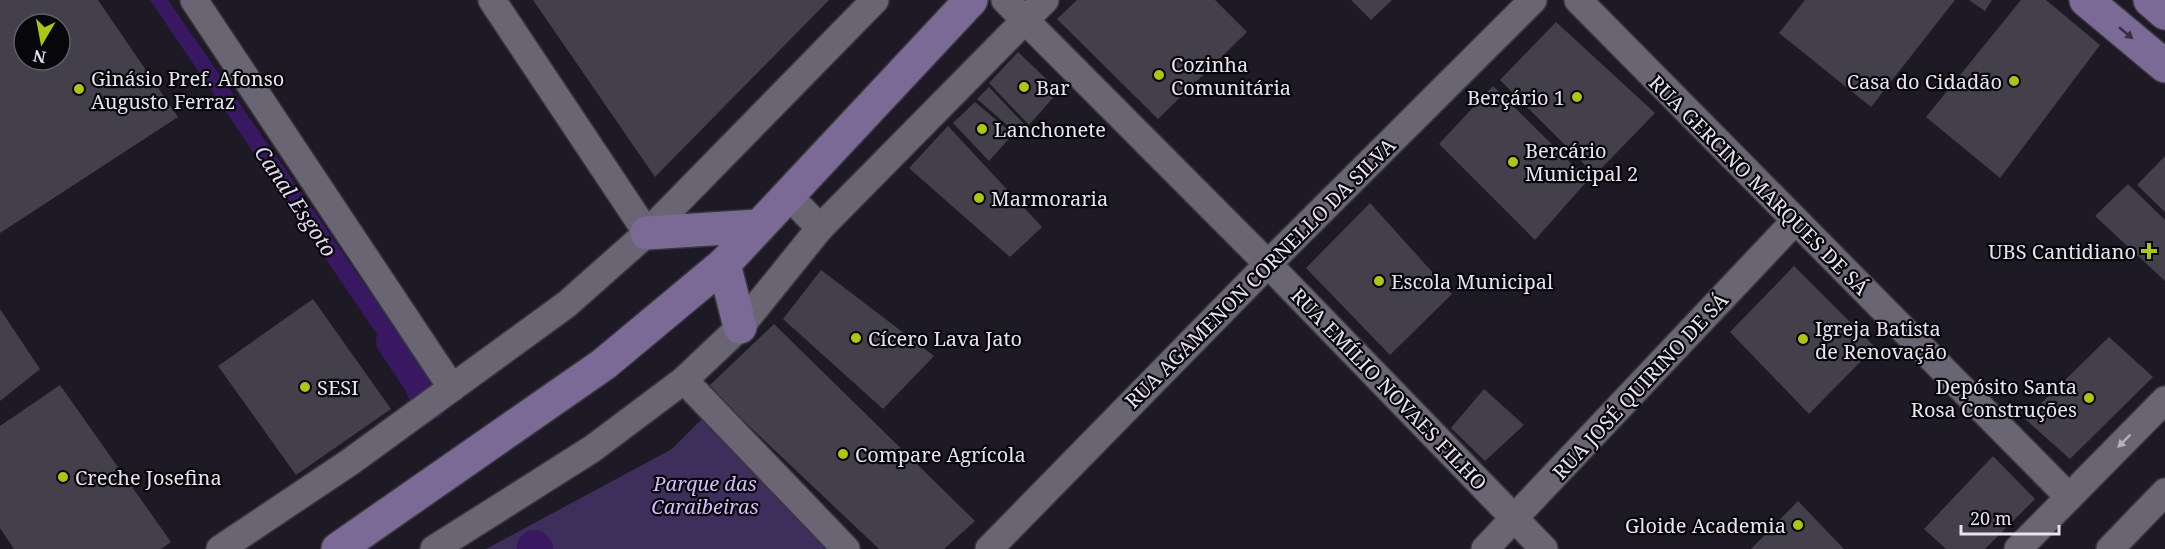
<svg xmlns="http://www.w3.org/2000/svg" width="2165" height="549" font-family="'Noto Serif',serif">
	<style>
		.green { fill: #3e2e5c }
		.water { fill: #391862 }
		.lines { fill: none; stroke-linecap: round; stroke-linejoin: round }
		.canal { stroke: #391862; stroke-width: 34 }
		.building { fill: #433f4b; fill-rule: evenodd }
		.street-casing { stroke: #39363f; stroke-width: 30 }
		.secondary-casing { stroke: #39363f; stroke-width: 36 }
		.street { stroke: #696572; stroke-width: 27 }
		.secondary { stroke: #7a6a95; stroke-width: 33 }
		.oneway { fill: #352e42 }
		.oneway2 { fill: #b4b1bb }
		.poi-dot { fill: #acc613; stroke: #07060a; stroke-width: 2 }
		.labels { text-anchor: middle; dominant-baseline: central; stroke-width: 4.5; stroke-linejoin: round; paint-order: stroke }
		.poi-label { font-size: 20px; fill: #e6e4ec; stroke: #07060a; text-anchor: start }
		.street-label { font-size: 20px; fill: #e6e4ec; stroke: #07060a }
		.park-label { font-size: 20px; font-style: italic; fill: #d1bcfd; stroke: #07060a }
		.water-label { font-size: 21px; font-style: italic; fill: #e1daf0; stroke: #07060a }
	</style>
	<rect width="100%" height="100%" fill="#1e1a25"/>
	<path class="green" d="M 703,418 L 844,549 L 486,549 L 672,449 Z"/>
	<path class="water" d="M 150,0 L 168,0 L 426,373 L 410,383 Z"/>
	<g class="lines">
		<g class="canal">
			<path d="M 393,341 L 419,380 L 430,403"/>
			<path d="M 534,547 L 536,549"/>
		</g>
	</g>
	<g class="building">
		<path d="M 0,0 L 98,0 L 178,117 L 0,233 ZM 24,24 L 60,24 L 60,60 L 24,60 Z"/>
		<path d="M 533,0 L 829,0 L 655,177 Z"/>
		<path d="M 1077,0 L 1215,0 L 1247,32 L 1158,119 L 1057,19 Z"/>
		<path d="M 1351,0 L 1392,0 L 1371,20 Z"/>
		<path d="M 1805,0 L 1955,0 L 1871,107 L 1779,33 Z"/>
		<path d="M 1969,0 L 1992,0 L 1985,11 Z"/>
		<path d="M 2021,0 L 2046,0 L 2100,45 L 2000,178 L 1926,117 Z"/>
		<path d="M 1556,22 L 1655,113 L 1595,175 L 1500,80 Z"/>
		<path d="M 1018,52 L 1059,91 L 1029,125 L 989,83 Z"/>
		<path d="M 1493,86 L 1588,180 L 1535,240 L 1439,144 Z"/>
		<path d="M 989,87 L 1024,124 L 1015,132 L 977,99 Z"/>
		<path d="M 975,102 L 1013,134 L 989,161 L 953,123 Z"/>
		<path d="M 948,126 L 1042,227 L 1010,257 L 909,168 Z"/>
		<path d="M 2165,156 L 2165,212 L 2137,185 Z"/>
		<path d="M 2128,184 L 2165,220 L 2165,281 L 2095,216 Z"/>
		<path d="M 1370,203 L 1452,294 L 1390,355 L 1306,268 Z"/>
		<path d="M 1794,266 L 1875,347 L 1809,414 L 1730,332 Z"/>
		<path d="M 821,270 L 934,356 L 883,409 L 783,319 Z"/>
		<path d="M 313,299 L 391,409 L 296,475 L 218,366 Z"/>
		<path d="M 0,309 L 40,369 L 0,401 Z"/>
		<path d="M 774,324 L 975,521 L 944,549 L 879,549 L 708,387 Z"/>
		<path d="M 2109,337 L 2153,377 L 2070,459 L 2025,419 Z"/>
		<path d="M 60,385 L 171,542 L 161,549 L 14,549 L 0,528 L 0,426 Z"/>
		<path d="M 1484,389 L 1524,425 L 1485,461 L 1451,428 Z"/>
		<path d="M 1993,456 L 2035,499 L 1985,549 L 1946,549 L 1924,529 Z"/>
		<path d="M 1798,501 L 1844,549 L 1751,549 Z"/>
	</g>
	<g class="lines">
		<defs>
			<g id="street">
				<path d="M 194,0 L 452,388"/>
				<path d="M 492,0 L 647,233"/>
				<path d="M 1005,0 L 1268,264 L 1544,549"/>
				<path d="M 1578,0 L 2069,497"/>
				<path d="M 790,197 L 820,228"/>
				<path d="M 684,380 L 846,549"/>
				<path d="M 220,549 L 350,462 L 567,304 L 647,233 L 875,0"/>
				<path d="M 434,549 L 592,449 L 684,380 L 740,327 L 820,228 L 1045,0"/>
				<path d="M 989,549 L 1268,264 L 1533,0"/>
				<path d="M 1485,549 L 1794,222"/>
				<path d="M 2018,549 L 2165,400"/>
				<path d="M 2110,549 L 2165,492"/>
			</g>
			<g id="secondary">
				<path d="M 2086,0 L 2165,66"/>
				<path d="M 2150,0 L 2165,13"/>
				<path d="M 647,233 L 758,226"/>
				<path d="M 724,264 L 740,327"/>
				<path d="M 338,549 L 604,364 L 724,264 L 971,0"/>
			</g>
		</defs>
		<use href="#street" class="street-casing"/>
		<use href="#secondary" class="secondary-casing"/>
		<use href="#street" class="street"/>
		<use href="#secondary" class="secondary"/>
	</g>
	<defs><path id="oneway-solid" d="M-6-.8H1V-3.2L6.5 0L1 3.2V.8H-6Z" transform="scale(1.5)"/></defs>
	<use class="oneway" href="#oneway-solid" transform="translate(2126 33) rotate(40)"/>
	<use class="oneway2" href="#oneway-solid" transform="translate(2124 441) rotate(135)"/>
	<g class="poi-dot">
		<circle cx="1159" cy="75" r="6"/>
		<circle cx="2014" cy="81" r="6"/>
		<circle cx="1024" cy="87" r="6"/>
		<circle cx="79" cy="89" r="6"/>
		<circle cx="1577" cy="97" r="6"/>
		<circle cx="982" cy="129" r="6"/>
		<circle cx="1513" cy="162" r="6"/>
		<circle cx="979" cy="198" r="6"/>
		<path d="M2146 242h6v6h6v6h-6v6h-6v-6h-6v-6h6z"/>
		<circle cx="1379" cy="281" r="6"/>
		<circle cx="856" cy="338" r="6"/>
		<circle cx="1803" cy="339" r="6"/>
		<circle cx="305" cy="387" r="6"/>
		<circle cx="2089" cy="398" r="6"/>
		<circle cx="843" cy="454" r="6"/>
		<circle cx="63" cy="477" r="6"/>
		<circle cx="1798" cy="525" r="6"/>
	</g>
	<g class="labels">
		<g class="poi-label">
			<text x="1171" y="64">Cozinha<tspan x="1171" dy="23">Comunitária</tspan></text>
			<text x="91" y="78">Ginásio Pref. Afonso<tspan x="91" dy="23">Augusto Ferraz</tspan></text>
			<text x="2002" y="81" text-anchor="end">Casa do Cidadão</text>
			<text x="1036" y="87">Bar</text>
			<text x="1565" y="97" text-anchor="end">Berçário 1</text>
			<text x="994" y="129">Lanchonete</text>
			<text x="1525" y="150">Bercário<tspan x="1525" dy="23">Municipal 2</tspan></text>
			<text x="991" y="198">Marmoraria</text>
			<text x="2136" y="251" text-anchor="end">UBS Cantidiano</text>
			<text x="1391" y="281">Escola Municipal</text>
			<text x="1815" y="328">Igreja Batista<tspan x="1815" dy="23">de Renovação</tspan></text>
			<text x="868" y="338">Cícero Lava Jato</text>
			<text x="2077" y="386" text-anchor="end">Depósito Santa<tspan x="2077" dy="23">Rosa Construções</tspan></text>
			<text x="317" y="387">SESI</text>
			<text x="855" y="454">Compare Agrícola</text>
			<text x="75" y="477">Creche Josefina</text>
			<text x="1786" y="525" text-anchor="end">Gloide Academia</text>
		</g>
		<g class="street-label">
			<text transform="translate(1759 185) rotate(45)">RUA GERCINO MARQUES DE SÁ</text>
			<text transform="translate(1260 273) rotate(-45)">RUA AGAMENON CORNELLO DA SILVA</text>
			<text transform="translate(1640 386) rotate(-47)">RUA JOSÉ QUIRINO DE SÁ</text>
			<text transform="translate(1389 389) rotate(46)">RUA EMÍLIO NOVAES FILHO</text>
		</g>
		<g class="park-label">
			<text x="705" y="483">Parque das<tspan x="705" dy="23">Caraibeiras</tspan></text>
		</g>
		<g class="water-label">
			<text transform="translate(296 201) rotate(56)">Canal Esgoto</text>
		</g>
	</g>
	<g transform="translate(42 42) rotate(190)"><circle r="28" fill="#07060a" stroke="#605f64" stroke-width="1.5"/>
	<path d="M0-4.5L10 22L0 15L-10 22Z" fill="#acc613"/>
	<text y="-9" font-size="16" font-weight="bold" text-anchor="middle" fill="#e6e4ec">N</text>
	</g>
	<path d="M1961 525v9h98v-9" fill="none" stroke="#e6e4ec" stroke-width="3"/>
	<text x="1970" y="525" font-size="18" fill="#e6e4ec" stroke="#07060a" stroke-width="4.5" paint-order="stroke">20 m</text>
</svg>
